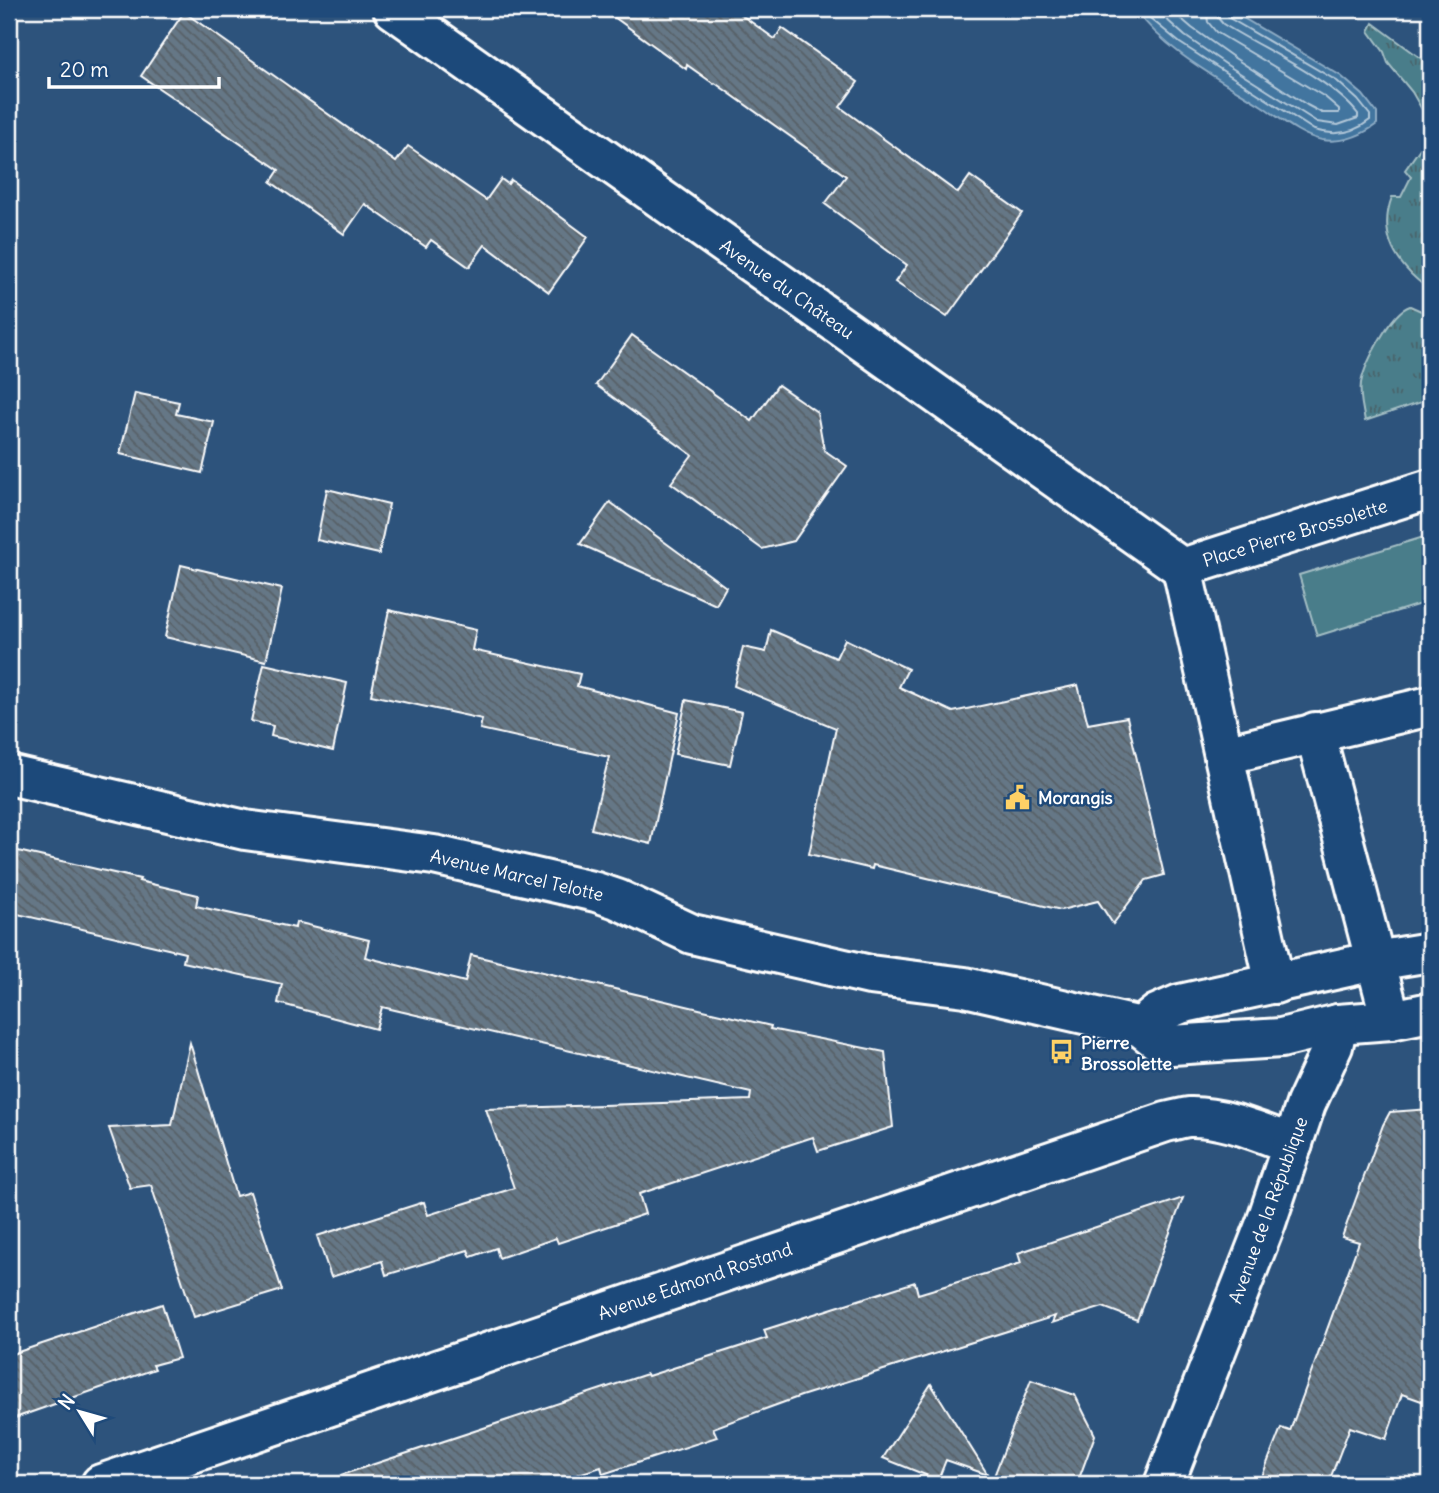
<svg xmlns="http://www.w3.org/2000/svg" width="1439" height="1493" font-family="Delius,sans-serif">
	<style>
		.grass { fill: url(#grass-tufts); stroke: #a4bec4; stroke-width: 2 }
		.garden { fill: #497d8a; stroke: #a4bec4; stroke-width: 2 }
		.water { fill: #42759f; stroke: #8eacc5; stroke-width: 2 }
		.lines { fill: none; stroke-linecap: round; stroke-linejoin: round }
		.shore { stroke: #b3c8d9; stroke-width: 2 }
		.building { fill: url(#building-back-hatch); stroke: #fff; stroke-width: 2 }
		.minor-casing { stroke: #fff; stroke-width: 44 }
		.minor { stroke: #1f4a7a; stroke-width: 38 }
		.labels { text-anchor: middle; dominant-baseline: central; stroke-width: 5; stroke-linejoin: round; paint-order: stroke }
		.street-label { font-size: 18px; fill: #fff; stroke: #1f4a7a }
		.poi-label { font-size: 18px; font-weight: bold; fill: #fff; stroke: #1f4a7a; text-anchor: start }
	</style>
	<defs>
		<pattern id="grass-tufts" width="24" height="20" patternUnits="userSpaceOnUse" patternTransform="scale(1.75)"><rect width="24" height="20" fill="#497d8a"/><path d="M3 7l-1-3M5 7V3M7 7l1-3M15 17l-1-3M17 17v-4M19 17l1-3" fill="none" stroke="#4a646b"/></pattern>
		<pattern id="building-back-hatch" width="6" height="6" patternUnits="userSpaceOnUse" patternTransform="scale(1.75)"><rect width="6" height="6" fill="#657786"/><path d="M-1 5l2 2M0 0l6 6M5-1l2 2" fill="none" stroke="#575f66"/></pattern>
	</defs>
	<rect width="100%" height="100%" fill="#2d537c"/>
	<filter id="ink" filterUnits="userSpaceOnUse"><feTurbulence type="fractalNoise" baseFrequency=".0143" numOctaves="2"/><feDisplacementMap in="SourceGraphic" scale="14" xChannelSelector="R" yChannelSelector="G"/><feConvolveMatrix kernelMatrix="1 2 1 2 8 2 1 2 1" color-interpolation-filters="sRGB"/></filter>
	<g filter="url(#ink)">
		<g class="grass">
			<path d="M 1373,23 L 1430,65 L 1430,290 C 1398,267 1377,237 1392,197 L 1401,197 L 1411,177 L 1405,170 L 1423,144 L 1427,128 L 1424,113 L 1412,92 L 1388,63 L 1384,52 L 1369,31 Z"/>
			<path d="M 1410,306 L 1430,315 L 1430,399 L 1365,421 C 1363,409 1359,396 1361,383 C 1365,363 1391,312 1410,306 Z"/>
		</g>
		<path class="garden" d="M 1430,535 L 1430,601 L 1317,636 L 1299,575 Z"/>
		<path class="water" d="M 1135,9 L 1228,9 L 1341,76 L 1363,95 L 1377,113 L 1377,124 C 1361,136 1343,143 1322,140 C 1300,136 1280,118 1262,106 C 1219,79 1165,51 1135,9 Z"/>
		<g class="lines">
			<g class="shore">
				<path d="M 1144,9 L 1150,18 L 1180,43 L 1314,130 C 1334,136 1353,134 1370,120 L 1370,115 L 1358,100 L 1337,81 L 1229,18 L 1225,9"/>
				<path d="M 1155,9 L 1185,36 L 1227,65 L 1317,122 L 1338,125 L 1358,118 L 1358,114 C 1330,78 1264,50 1223,24 L 1218,18 L 1217,9"/>
				<path d="M 1170,9 L 1192,28 L 1233,57 L 1307,105 L 1322,113 L 1339,113 L 1339,109 L 1325,97 L 1216,32 L 1208,22 L 1206,9"/>
			</g>
		</g>
		<g class="building">
			<path d="M 603,9 L 733,9 L 775,39 L 782,28 L 858,82 L 840,107 L 958,193 L 970,176 L 1022,213 L 947,317 L 895,282 L 907,265 L 825,204 L 846,176 L 715,83 L 714,84 L 687,65 L 686,69 Z"/>
			<path d="M 184,12 L 396,162 L 408,146 L 486,200 L 501,179 L 508,184 L 511,180 L 588,237 L 549,292 L 485,245 L 469,267 L 431,240 L 426,247 L 365,204 L 344,234 L 271,182 L 279,170 L 141,76 Z"/>
			<path d="M 632,335 L 752,421 L 778,385 L 817,412 L 824,450 L 847,466 L 794,541 L 762,549 L 671,483 L 692,455 L 596,385 Z"/>
			<path d="M 135,393 L 179,402 L 176,414 L 214,422 L 202,473 L 120,454 Z"/>
			<path d="M 327,489 L 389,504 L 379,554 L 317,540 Z"/>
			<path d="M 610,502 L 726,587 L 716,605 L 580,544 Z"/>
			<path d="M 181,565 L 282,589 L 266,661 L 165,637 Z"/>
			<path d="M 389,610 L 476,630 L 472,650 L 580,674 L 577,686 L 679,713 L 651,844 L 591,829 L 609,757 L 480,729 L 482,719 L 371,695 Z"/>
			<path d="M 771,630 L 836,658 L 845,639 L 908,669 L 899,687 L 953,712 L 1078,685 L 1088,724 L 1127,717 L 1164,875 L 1146,880 L 1113,924 L 1098,901 L 1061,910 L 873,865 L 872,869 L 809,854 L 836,728 L 734,686 L 743,647 L 766,652 Z"/>
			<path d="M 264,664 L 347,683 L 333,751 L 271,736 L 273,726 L 251,721 Z"/>
			<path d="M 686,700 L 742,712 L 730,765 L 675,754 Z"/>
			<path d="M 9,849 L 140,879 L 139,881 L 198,895 L 196,906 L 295,928 L 296,922 L 369,940 L 365,957 L 465,982 L 471,955 L 771,1026 L 770,1029 L 885,1052 L 893,1127 L 818,1151 L 813,1137 L 639,1194 L 645,1214 L 558,1243 L 556,1238 L 499,1258 L 496,1248 L 471,1257 L 468,1250 L 386,1275 L 382,1261 L 331,1277 L 317,1236 L 424,1202 L 428,1215 L 514,1188 L 486,1109 L 750,1100 L 751,1093 L 382,1007 L 376,1029 L 278,1003 L 282,984 L 183,962 L 185,953 L 9,912 Z"/>
			<path d="M 190,1043 L 236,1196 L 250,1192 L 282,1290 L 194,1317 L 151,1185 L 130,1188 L 109,1128 L 172,1125 Z"/>
			<path d="M 1430,1109 L 1430,1404 L 1402,1394 L 1386,1439 L 1350,1427 L 1328,1484 L 1259,1484 L 1281,1428 L 1290,1431 L 1359,1242 L 1342,1237 L 1383,1125 L 1390,1112 Z"/>
			<path d="M 1183,1198 L 1137,1320 L 1103,1307 L 1052,1323 L 1055,1316 L 801,1396 L 713,1428 L 717,1437 L 603,1474 L 601,1467 L 547,1484 L 343,1484 L 341,1475 L 647,1374 L 648,1376 L 767,1338 L 764,1330 L 915,1282 L 918,1294 L 1021,1263 L 1018,1253 Z"/>
			<path d="M 162,1304 L 179,1358 L 153,1365 L 155,1369 L 9,1420 L 9,1355 Z"/>
			<path d="M 1031,1380 L 1075,1395 L 1095,1435 L 1077,1484 L 991,1484 Z"/>
			<path d="M 931,1384 L 988,1475 L 946,1460 L 938,1480 L 883,1458 Z"/>
		</g>
		<g class="lines">
			<defs>
				<g id="minor">
					<path d="M 393,9 L 1182,568"/>
					<path d="M 1182,568 L 1275,984"/>
					<path d="M 1182,568 L 1430,489"/>
					<path d="M 1315,732 L 1391,1020"/>
					<path d="M 1224,755 L 1430,706"/>
					<path d="M 9,775 L 245,830 L 434,855 L 596,892 L 617,899 L 692,934 L 870,975 L 965,987 L 1141,1027 L 1160,1042 L 1172,1045 L 1281,1038 L 1338,1024 L 1391,1020 L 1430,1012"/>
					<path d="M 1141,1027 L 1157,1014 L 1180,1004 L 1375,961 L 1430,952"/>
					<path d="M 101,1484 L 1166,1122 C 1174,1120 1182,1118 1189,1117 C 1224,1116 1261,1133 1293,1144"/>
					<path d="M 1164,1484 L 1266,1223 L 1306,1104 L 1333,1046 L 1338,1024"/>
				</g>
			</defs>
			<use href="#minor" class="minor-casing"/>
			<use href="#minor" class="minor"/>
		</g>
	</g>
	<defs>
		<symbol id="civic-bare" viewBox="-9 -9 18 18"><path d="M-.6-6.5H3V-4.5H.6V-3L4-1V1h2V6H-6V1h2V-1L-.6-3ZM-1.2 2.5V6h2.4V2.5Z" fill="#ffd166" stroke="#1f4a7a" stroke-width="2.5" paint-order="stroke"/></symbol>
		<symbol id="bus-bare" viewBox="-9 -9 18 18"><path d="M-5-6H5V4H4V6H2V4H-2V6H-4V4H-5ZM-3.5-4V0h7V-4ZM-3.5 1.2v1.5H-2V1.2ZM2 1.2v1.5H3.5V1.2Z" fill="#ffd166" stroke="#1f4a7a" stroke-width="2.5" paint-order="stroke"/></symbol>
	</defs>
	<g fill-rule="evenodd">
		<use href="#civic-bare" x="1000" y="780" width="35" height="35"/>
		<use href="#bus-bare" x="1044" y="1034" width="35" height="35"/>
	</g>
	<g class="labels">
		<g class="street-label">
			<text transform="translate(787 289) rotate(35)">Avenue du Château</text>
			<text transform="translate(1295 533) rotate(-17)">Place Pierre Brossolette</text>
			<text transform="translate(517 875) rotate(13)">Avenue Marcel Telotte</text>
			<text transform="translate(1268 1210) rotate(-70)">Avenue de la République</text>
			<text transform="translate(695 1281) rotate(-19)">Avenue Edmond Rostand</text>
		</g>
		<g class="poi-label">
			<text x="1038" y="797">Morangis</text>
			<text x="1081" y="1042">Pierre<tspan x="1081" dy="21">Brossolette</tspan></text>
		</g>
	</g>
	<rect width="1439" height="1493" fill="none" stroke="#1f4a7a" stroke-width="35"/>
	<rect x="18" y="18" width="1404" height="1458" fill="none" stroke="#fff" stroke-width="2.5" filter="url(#ink)"/>
	<g transform="translate(80 1412) rotate(307)" stroke="#1f4a7a" stroke-width="5" paint-order="stroke">
	<path d="M0-5L12 26L0 18L-12 26Z" fill="#ffffff"/>
	<text y="-10" font-size="19" font-weight="bold" text-anchor="middle" fill="#ffffff">N</text>
	</g>
	<path d="M49 77v10h170v-10" fill="none" stroke="#ffffff" stroke-width="3.5"/>
	<text x="60" y="77" font-size="21" fill="#ffffff" stroke="#1f4a7a" stroke-width="5" paint-order="stroke">20 m</text>
</svg>
